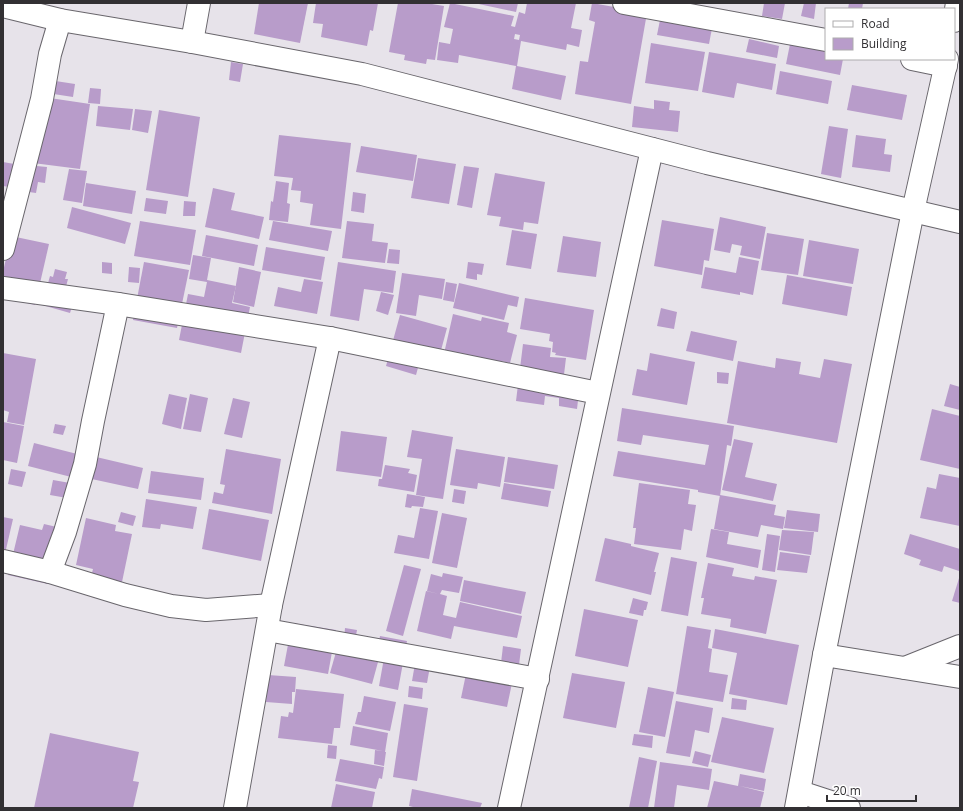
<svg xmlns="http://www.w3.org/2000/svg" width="963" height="811" font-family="'Open Sans',sans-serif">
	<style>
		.building { fill: #b89cca; fill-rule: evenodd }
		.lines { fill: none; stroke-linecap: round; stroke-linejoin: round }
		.minor-casing { stroke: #69666c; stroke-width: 24 }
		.minor { stroke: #fff; stroke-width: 22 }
	</style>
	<rect width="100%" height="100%" fill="#e7e3ea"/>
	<g class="building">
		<path d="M 259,3 L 308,3 L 300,43 L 254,34 Z"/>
		<path d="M 316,3 L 378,3 L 373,31 L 370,30 L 367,46 L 321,37 L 323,24 L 313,23 Z"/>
		<path d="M 398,3 L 426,3 L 444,6 L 435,60 L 427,59 L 426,64 L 404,60 L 405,55 L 389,52 Z"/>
		<path d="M 450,3 L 514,16 L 511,26 L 515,27 L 519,12 L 525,14 L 527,3 L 576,3 L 571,28 L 582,30 L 579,47 L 567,44 L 566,50 L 521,41 L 517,66 L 566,76 L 561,100 L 512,89 L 516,66 L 459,55 L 458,63 L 437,60 L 439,42 L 450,44 L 453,29 L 444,27 ZM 515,34 L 520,35 L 519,40 L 514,39 Z"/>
		<path d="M 474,3 L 518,3 L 516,12 Z"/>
		<path d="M 592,3 L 647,13 L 631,104 L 575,94 L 580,61 L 588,62 L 595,22 L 589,20 Z"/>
		<path d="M 764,3 L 785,3 L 782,19 L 762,16 Z"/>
		<path d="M 804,3 L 816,3 L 814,19 L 801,16 Z"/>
		<path d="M 849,3 L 856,4 L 856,3 L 863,3 L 862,9 L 848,9 Z"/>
		<path d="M 661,15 L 713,23 L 709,44 L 657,35 Z"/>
		<path d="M 749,39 L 779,46 L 777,58 L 746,52 Z"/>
		<path d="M 651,43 L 705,52 L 698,91 L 645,83 Z"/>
		<path d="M 790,44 L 826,51 L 826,59 L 843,59 L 840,75 L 786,64 Z"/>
		<path d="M 709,52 L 776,64 L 772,90 L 737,83 L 734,98 L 702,92 Z"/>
		<path d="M 231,62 L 243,64 L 240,82 L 229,80 Z"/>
		<path d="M 780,71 L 832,81 L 828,104 L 776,94 Z"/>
		<path d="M 49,80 L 75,84 L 73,97 L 47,93 Z"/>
		<path d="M 852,85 L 907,95 L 902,120 L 847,110 Z"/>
		<path d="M 90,88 L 101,89 L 100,104 L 88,103 Z"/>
		<path d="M 43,97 L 90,104 L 80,169 L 33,163 Z"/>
		<path d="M 654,100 L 670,102 L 669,110 L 680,111 L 678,132 L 632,127 L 634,106 L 654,109 Z"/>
		<path d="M 98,106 L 133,109 L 130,130 L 96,126 Z"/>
		<path d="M 135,109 L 152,111 L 148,133 L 132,130 Z"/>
		<path d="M 159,110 L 200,117 L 188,197 L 146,190 Z"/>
		<path d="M 829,126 L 848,129 L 841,178 L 821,174 Z"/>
		<path d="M 279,135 L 351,143 L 341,229 L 310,225 L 313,204 L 300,202 L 301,191 L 291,190 L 293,178 L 274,176 Z"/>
		<path d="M 856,135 L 886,139 L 884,154 L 892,155 L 890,172 L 852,167 Z"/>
		<path d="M 361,146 L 417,155 L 413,181 L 356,172 Z"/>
		<path d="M 418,158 L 456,164 L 449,204 L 411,198 Z"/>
		<path d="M 3,162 L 20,165 L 16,188 L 3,186 Z"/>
		<path d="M 26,165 L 47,167 L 45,183 L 38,182 L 36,193 L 22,191 Z"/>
		<path d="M 464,166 L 479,168 L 472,208 L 457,205 Z"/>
		<path d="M 69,169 L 87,171 L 82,203 L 63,200 Z"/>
		<path d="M 495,173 L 545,182 L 538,224 L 524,222 L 523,230 L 499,226 L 501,217 L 487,215 Z"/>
		<path d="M 276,181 L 289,183 L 287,203 L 290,204 L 288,222 L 269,220 L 271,201 L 273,202 Z"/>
		<path d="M 86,183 L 136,191 L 132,214 L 83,206 Z"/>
		<path d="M 213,188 L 235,193 L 231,210 L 264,217 L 259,239 L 205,227 Z"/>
		<path d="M 353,192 L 366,194 L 364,213 L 351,211 Z"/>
		<path d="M 146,198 L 168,201 L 166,214 L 144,211 Z"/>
		<path d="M 184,201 L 196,202 L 195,216 L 183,216 Z"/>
		<path d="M 72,207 L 131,223 L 125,244 L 67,228 Z"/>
		<path d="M 720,217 L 766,227 L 760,259 L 740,255 L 742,246 L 732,244 L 730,253 L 714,250 Z"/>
		<path d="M 662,220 L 714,229 L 709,261 L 704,260 L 702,275 L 654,266 Z"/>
		<path d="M 140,221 L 196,230 L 190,265 L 134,256 Z"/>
		<path d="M 273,221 L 332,231 L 328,251 L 269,240 Z"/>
		<path d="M 347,221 L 374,224 L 372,241 L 388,243 L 385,263 L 342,258 Z"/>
		<path d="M 512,230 L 537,234 L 531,269 L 506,265 Z"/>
		<path d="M 767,233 L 804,239 L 798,275 L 761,270 Z"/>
		<path d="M 206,235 L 258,245 L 254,266 L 202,256 Z"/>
		<path d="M 11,236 L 49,244 L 35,305 L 11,299 L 3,292 L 3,272 Z"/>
		<path d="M 563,236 L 601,242 L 596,277 L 557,272 Z"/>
		<path d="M 809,240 L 859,249 L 853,284 L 803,276 Z"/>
		<path d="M 266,247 L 325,257 L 321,280 L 262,270 Z"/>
		<path d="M 389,249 L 400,250 L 399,264 L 387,263 Z"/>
		<path d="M 193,255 L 211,258 L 207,280 L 236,286 L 232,303 L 250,307 L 241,353 L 179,340 L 188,294 L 204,297 L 207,282 L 189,279 Z"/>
		<path d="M 739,257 L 759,261 L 753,295 L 740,292 L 740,295 L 701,288 L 705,267 L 736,273 Z"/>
		<path d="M 102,262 L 112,263 L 112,274 L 102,273 Z"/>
		<path d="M 144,262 L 189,270 L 177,328 L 133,320 Z"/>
		<path d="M 338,262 L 396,271 L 393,293 L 364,289 L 359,321 L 330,316 Z"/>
		<path d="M 468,262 L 484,264 L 482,275 L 477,274 L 477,280 L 466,278 Z"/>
		<path d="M 129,267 L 140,268 L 139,283 L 128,282 Z"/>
		<path d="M 239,267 L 261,272 L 254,307 L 233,302 Z"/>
		<path d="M 55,269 L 67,272 L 65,279 L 68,279 L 64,294 L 75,297 L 70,313 L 42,305 L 50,276 L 53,277 Z"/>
		<path d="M 402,273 L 445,279 L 442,299 L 419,295 L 416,316 L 396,313 Z"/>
		<path d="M 787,275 L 852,287 L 847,316 L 782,304 Z"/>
		<path d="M 304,279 L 323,282 L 317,314 L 274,306 L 278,287 L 301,292 Z"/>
		<path d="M 446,282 L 457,284 L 454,302 L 443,300 Z"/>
		<path d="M 459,283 L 519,297 L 517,307 L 508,305 L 504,320 L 453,308 Z"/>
		<path d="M 381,292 L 394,295 L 388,315 L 376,311 Z"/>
		<path d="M 525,298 L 594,310 L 586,360 L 555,355 L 556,353 L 552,352 L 553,342 L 549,341 L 550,334 L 520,329 Z"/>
		<path d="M 661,308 L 677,312 L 674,329 L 657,326 Z"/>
		<path d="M 453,314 L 481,321 L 482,317 L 509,323 L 507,332 L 517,335 L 510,363 L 501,361 L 499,371 L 443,358 Z"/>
		<path d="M 400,315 L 447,328 L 436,369 L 419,364 L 416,375 L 386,366 Z"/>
		<path d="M 691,331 L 737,341 L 733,361 L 686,351 Z"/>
		<path d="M 523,344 L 551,348 L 550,357 L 566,358 L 562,391 L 579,392 L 577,409 L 559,406 L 559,398 L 545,396 L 544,405 L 516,401 Z"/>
		<path d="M 3,353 L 36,359 L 24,425 L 7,422 L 9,412 L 3,410 Z"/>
		<path d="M 650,353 L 695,362 L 687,405 L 632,395 L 637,369 L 647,371 Z"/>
		<path d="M 776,358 L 801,362 L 799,374 L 820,378 L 824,359 L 852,364 L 837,443 L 727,423 L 738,361 L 775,368 Z"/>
		<path d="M 717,372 L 729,373 L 728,384 L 717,383 Z"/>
		<path d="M 950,384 L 960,387 L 960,410 L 944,406 Z"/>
		<path d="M 169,394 L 187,398 L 181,429 L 162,424 Z"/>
		<path d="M 190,394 L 208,398 L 201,432 L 183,429 Z"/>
		<path d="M 233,398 L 250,402 L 242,438 L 224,434 Z"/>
		<path d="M 622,408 L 734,426 L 731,446 L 727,445 L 720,496 L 698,492 L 698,490 L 613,476 L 618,451 L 705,465 L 709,445 L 643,435 L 641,445 L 617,441 Z"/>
		<path d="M 932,409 L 960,416 L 960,469 L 920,460 Z"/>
		<path d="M 3,422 L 24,426 L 17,463 L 3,460 Z"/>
		<path d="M 55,424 L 66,426 L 63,435 L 53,433 Z"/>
		<path d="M 412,430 L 453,437 L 443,499 L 416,495 L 422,459 L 407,457 Z"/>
		<path d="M 341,431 L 387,437 L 381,477 L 336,471 Z"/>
		<path d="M 734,439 L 753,443 L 745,477 L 777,484 L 773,501 L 722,490 Z"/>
		<path d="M 34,443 L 85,456 L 79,479 L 28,466 Z"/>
		<path d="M 226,449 L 281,459 L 272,514 L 212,503 L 214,492 L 223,494 L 225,485 L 220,484 Z"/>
		<path d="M 456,449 L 505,457 L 500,487 L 478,483 L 477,489 L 450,485 Z"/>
		<path d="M 92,456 L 143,468 L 138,489 L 87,478 Z"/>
		<path d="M 508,457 L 558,465 L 554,489 L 504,482 Z"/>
		<path d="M 385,465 L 410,469 L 408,473 L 417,475 L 414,492 L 378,486 L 379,479 L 382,479 Z"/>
		<path d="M 11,469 L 26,472 L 22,487 L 8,484 Z"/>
		<path d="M 151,471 L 204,478 L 201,500 L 148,493 Z"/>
		<path d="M 939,474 L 960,478 L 960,526 L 920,518 L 927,487 L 936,489 Z"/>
		<path d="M 53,480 L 70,483 L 67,498 L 50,495 Z"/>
		<path d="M 504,483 L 551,491 L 548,507 L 501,499 Z"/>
		<path d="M 639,483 L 690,490 L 688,504 L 696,505 L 692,531 L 684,529 L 681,550 L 634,544 L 636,528 L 633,528 Z"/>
		<path d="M 454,489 L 466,491 L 464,504 L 452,502 Z"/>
		<path d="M 407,494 L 425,497 L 423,507 L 412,506 L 411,508 L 405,507 Z"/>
		<path d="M 720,495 L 776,505 L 774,515 L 785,517 L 783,529 L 761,525 L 758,537 L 714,529 Z"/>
		<path d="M 146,499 L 197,507 L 193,529 L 161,524 L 160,529 L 142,527 Z"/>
		<path d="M 420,508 L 438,511 L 429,559 L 394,553 L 398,535 L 414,538 Z"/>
		<path d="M 209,509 L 269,520 L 261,561 L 202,549 Z"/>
		<path d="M 787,510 L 820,514 L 818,532 L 784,528 Z"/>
		<path d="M 121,512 L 136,516 L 133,526 L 118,522 Z"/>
		<path d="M 442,513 L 467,518 L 457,568 L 432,563 Z"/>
		<path d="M 3,517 L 13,519 L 4,558 L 3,558 Z"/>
		<path d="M 86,518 L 116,525 L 115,531 L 132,534 L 122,582 L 103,578 L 91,577 L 93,569 L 76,565 Z"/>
		<path d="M 44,524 L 61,528 L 48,584 L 8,575 L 20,525 L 42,530 Z"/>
		<path d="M 711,529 L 729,532 L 727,544 L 761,550 L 758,568 L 706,557 Z"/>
		<path d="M 782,530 L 814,532 L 811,555 L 779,550 Z"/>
		<path d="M 767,534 L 780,536 L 775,572 L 762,570 Z"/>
		<path d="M 910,534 L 960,549 L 959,571 L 944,566 L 942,572 L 919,565 L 921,560 L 904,554 Z"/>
		<path d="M 605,538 L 631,544 L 631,546 L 659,553 L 654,572 L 656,572 L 651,595 L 595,581 Z"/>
		<path d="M 780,552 L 810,556 L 807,573 L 777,570 Z"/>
		<path d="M 671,557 L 697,562 L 688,616 L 661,611 Z"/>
		<path d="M 708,563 L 734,568 L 732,576 L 754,580 L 755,576 L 777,580 L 766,634 L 730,627 L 731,619 L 701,614 L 704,598 L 701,598 Z"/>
		<path d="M 404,565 L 421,569 L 403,636 L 386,631 Z"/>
		<path d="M 443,573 L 463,577 L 459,593 L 442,590 L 440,594 L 447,596 L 443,615 L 456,618 L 460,602 L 522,616 L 517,638 L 454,626 L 451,639 L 417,631 L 426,591 L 439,594 L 427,591 L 431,574 L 442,577 Z"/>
		<path d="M 960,575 L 960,603 L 952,601 Z"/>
		<path d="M 464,580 L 526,592 L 521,614 L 460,601 Z"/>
		<path d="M 633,598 L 648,602 L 646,610 L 644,610 L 643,616 L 629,613 Z"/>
		<path d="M 584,609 L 638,620 L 628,667 L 575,656 Z"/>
		<path d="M 292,623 L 336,630 L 328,674 L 284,666 Z"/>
		<path d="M 687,626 L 711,630 L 708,648 L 712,649 L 709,672 L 728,675 L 723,702 L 676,694 Z"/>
		<path d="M 345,628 L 357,630 L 355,641 L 344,640 Z"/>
		<path d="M 715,629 L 799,645 L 787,705 L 729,694 L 737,653 L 712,648 Z"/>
		<path d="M 380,636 L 407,641 L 398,690 L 379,686 L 384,658 L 376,656 Z"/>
		<path d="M 503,646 L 521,649 L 519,665 L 501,663 Z"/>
		<path d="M 336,652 L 378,662 L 372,684 L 330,673 Z"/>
		<path d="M 417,652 L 432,655 L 427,683 L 412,681 Z"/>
		<path d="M 572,673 L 625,682 L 616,728 L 563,718 Z"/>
		<path d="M 466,674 L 512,683 L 507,707 L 461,698 Z"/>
		<path d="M 268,675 L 296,677 L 295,692 L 292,692 L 292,704 L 266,702 Z"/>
		<path d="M 409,686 L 423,688 L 422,699 L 408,697 Z"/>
		<path d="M 648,687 L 674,692 L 665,737 L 639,732 Z"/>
		<path d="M 296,689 L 344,694 L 340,728 L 334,728 L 332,744 L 278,738 L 281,716 L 288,717 L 289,712 L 293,713 Z"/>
		<path d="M 364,696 L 396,702 L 390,731 L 355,724 L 358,712 L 361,712 Z"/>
		<path d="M 732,698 L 747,700 L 746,710 L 731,709 Z"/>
		<path d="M 676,701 L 713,708 L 709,733 L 695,730 L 690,757 L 666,753 Z"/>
		<path d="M 404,704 L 428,708 L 417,781 L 393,777 Z"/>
		<path d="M 722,717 L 774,728 L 764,773 L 711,762 Z"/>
		<path d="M 353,726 L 388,733 L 385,752 L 386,752 L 384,766 L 374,764 L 375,750 L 383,751 L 350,745 Z"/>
		<path d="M 50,733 L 139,752 L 133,781 L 139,782 L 133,808 L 34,808 Z"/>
		<path d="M 634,734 L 653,736 L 652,748 L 632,745 Z"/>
		<path d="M 328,745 L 337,746 L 336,759 L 327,758 Z"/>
		<path d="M 695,751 L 711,755 L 708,767 L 692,763 Z"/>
		<path d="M 639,757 L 657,761 L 648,808 L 629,808 Z"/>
		<path d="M 340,759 L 384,767 L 382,779 L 379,778 L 376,789 L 335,781 Z"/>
		<path d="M 660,762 L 712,769 L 709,790 L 677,785 L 674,808 L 654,808 Z"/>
		<path d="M 740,774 L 766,779 L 764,791 L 740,786 L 764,792 L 760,808 L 707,808 L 714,781 L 738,786 Z"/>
		<path d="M 336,784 L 375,792 L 372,808 L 331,808 Z"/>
		<path d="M 412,789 L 482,803 L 480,808 L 417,808 L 409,806 Z"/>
	</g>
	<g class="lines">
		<defs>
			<g id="minor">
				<path d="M 624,3 L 826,40"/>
				<path d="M 3,6 L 60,20 L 192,42 L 362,74 L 707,163 L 960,222"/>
				<path d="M 954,21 L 957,3"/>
				<path d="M 192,42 L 199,3"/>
				<path d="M 912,59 L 946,66"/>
				<path d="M 3,249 L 42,99 L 50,54 L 60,20"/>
				<path d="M 3,288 L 118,304 L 330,338 L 598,393"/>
				<path d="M 3,561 L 50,572 L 125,595 L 171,606 L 206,610 L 271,605"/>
				<path d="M 50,572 L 65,532 L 85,464 L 93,421 L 118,304"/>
				<path d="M 267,630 L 538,679"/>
				<path d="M 824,655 L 960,677"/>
				<path d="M 905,668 L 960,646"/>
				<path d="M 800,792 L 849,808"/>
				<path d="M 235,808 L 271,605 L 330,338"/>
				<path d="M 509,808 L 652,149"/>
				<path d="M 796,808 L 824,655 L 913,211 L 947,59"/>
			</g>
		</defs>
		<use href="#minor" class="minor-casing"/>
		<use href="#minor" class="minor"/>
	</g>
	<rect width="963" height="811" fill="none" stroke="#323033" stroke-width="8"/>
	<rect x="825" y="8" width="130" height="52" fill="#ffffff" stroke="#adacad"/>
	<rect x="833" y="21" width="20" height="6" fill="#ffffff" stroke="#adacad"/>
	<text x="861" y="28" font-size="12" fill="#323033">Road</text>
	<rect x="833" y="38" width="20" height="12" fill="#b89cca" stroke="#adacad"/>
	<text x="861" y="48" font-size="12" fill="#323033">Building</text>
	<path d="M827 795v6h89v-6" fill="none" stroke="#323033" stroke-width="2"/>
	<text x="833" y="795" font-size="12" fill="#323033" stroke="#ffffff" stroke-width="3" paint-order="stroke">20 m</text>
</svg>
